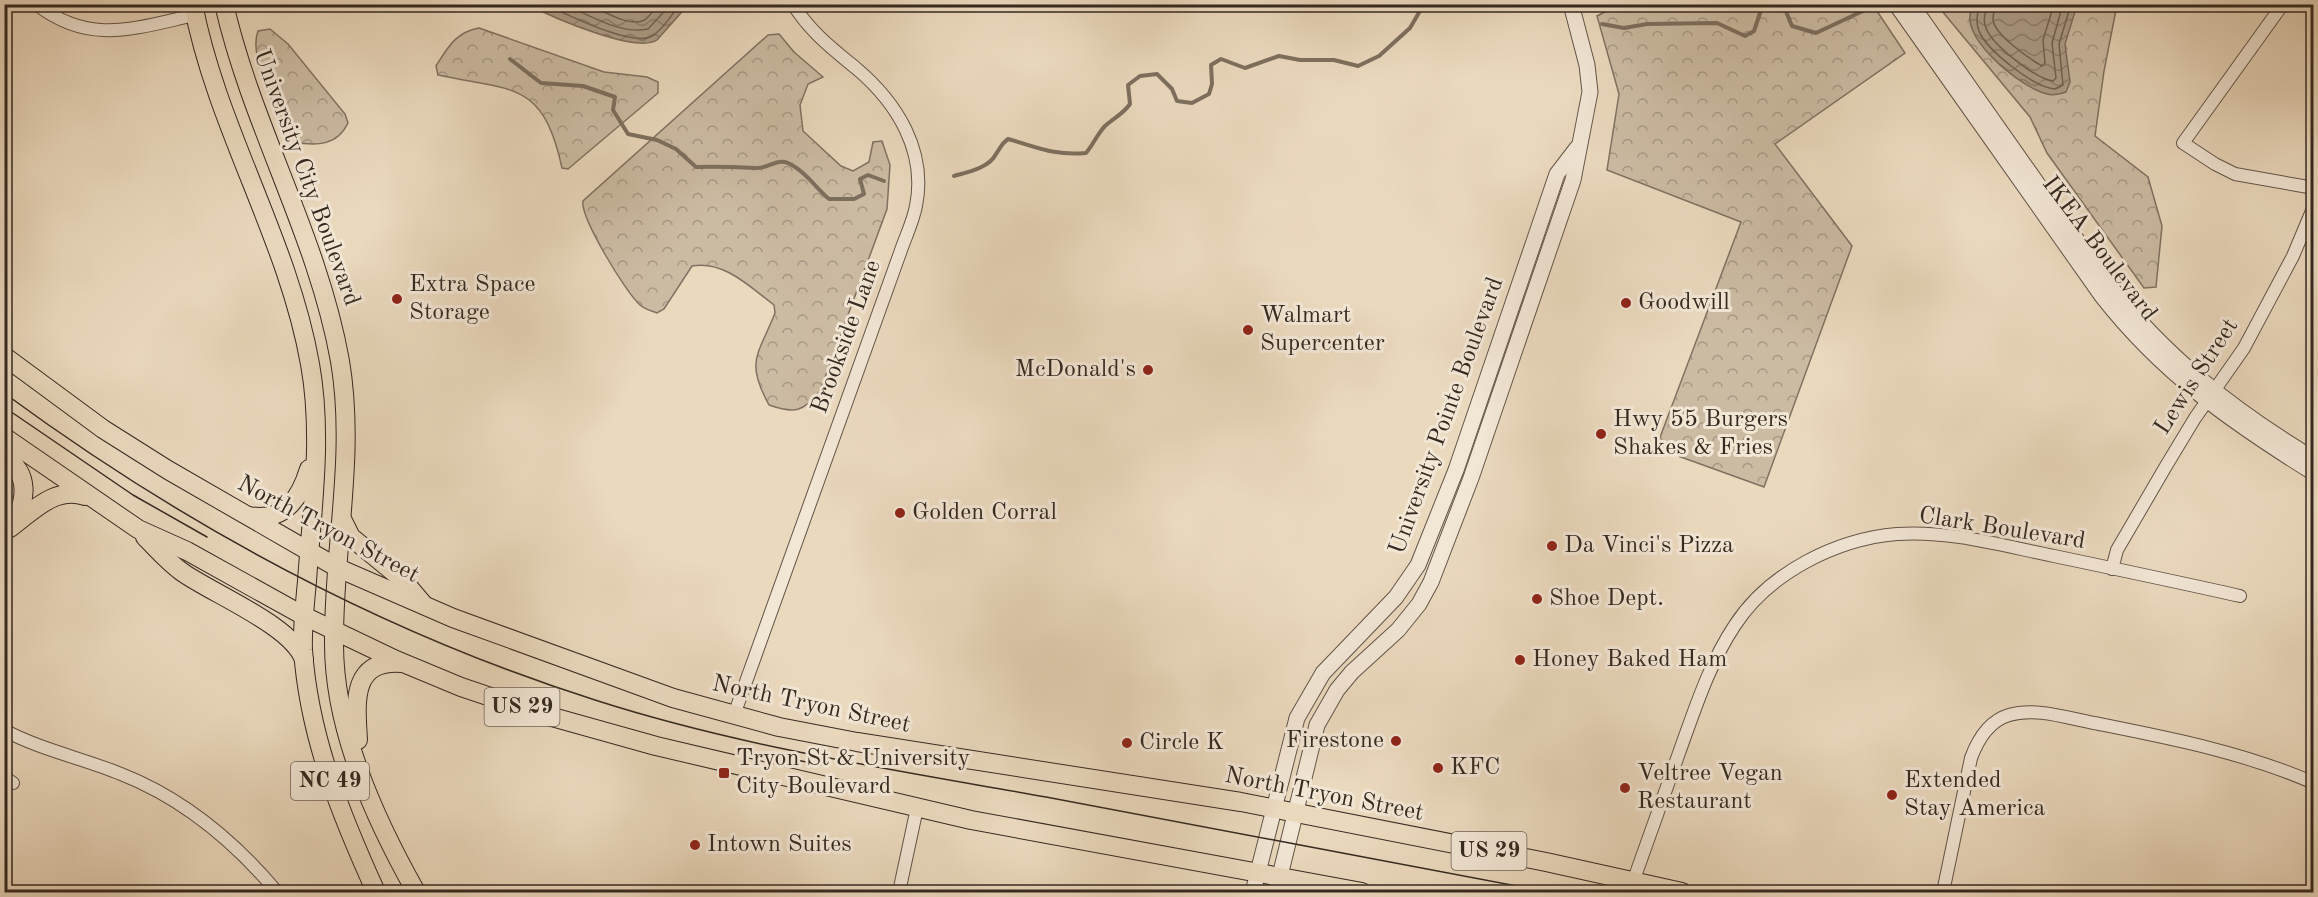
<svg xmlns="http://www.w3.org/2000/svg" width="2318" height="897" font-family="'Old Standard TT',serif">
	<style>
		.forest { fill: url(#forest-crowns); stroke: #807262; stroke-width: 1.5 }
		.water { fill: url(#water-waves); stroke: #7d6f5e; stroke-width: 1.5 }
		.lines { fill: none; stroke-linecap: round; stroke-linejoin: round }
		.shore { stroke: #716354; stroke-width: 1.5 }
		.stream { stroke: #7d6f5e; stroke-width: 4 }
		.minor-casing { stroke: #625548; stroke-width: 14 }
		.tertiary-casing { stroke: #625548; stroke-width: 17 }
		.primary-casing { stroke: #352920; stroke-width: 20 }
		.minor { stroke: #f2e6d5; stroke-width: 12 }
		.tertiary { stroke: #f2e6d5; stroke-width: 15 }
		.primary { stroke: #ebd9be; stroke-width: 18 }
		.tram { stroke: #352920; stroke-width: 1.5 }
		.poi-dot { fill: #8f2418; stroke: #f2e6d5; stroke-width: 2 }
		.labels { text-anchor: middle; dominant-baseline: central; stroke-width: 6; stroke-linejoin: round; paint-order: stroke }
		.shield { fill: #f2e6d5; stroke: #6e6256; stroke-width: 1.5 }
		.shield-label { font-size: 22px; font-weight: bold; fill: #352920 }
		.street-label { font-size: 24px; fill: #352920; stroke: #f2e6d5 }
		.poi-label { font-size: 24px; fill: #352920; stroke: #f2e6d5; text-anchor: start }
	</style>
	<defs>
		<pattern id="forest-crowns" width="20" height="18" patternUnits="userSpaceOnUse" patternTransform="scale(1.5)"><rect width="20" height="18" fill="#ccbba3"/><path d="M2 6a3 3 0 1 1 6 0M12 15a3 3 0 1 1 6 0" fill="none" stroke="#a69884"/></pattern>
		<pattern id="water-waves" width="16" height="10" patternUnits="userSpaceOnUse" patternTransform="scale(1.5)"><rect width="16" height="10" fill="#ad9d88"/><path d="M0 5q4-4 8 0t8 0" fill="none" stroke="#8e806f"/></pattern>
	</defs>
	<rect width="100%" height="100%" fill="#ebd9be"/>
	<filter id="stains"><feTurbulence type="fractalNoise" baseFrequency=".00333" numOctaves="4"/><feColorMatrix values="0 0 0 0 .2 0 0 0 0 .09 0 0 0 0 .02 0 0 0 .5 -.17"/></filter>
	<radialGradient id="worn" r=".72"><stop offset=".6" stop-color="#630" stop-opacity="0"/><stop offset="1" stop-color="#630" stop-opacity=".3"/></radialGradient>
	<g class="forest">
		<path d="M 1620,4 L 1873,5 L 1905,53 L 1775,144 L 1852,246 L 1764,487 L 1656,448 L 1741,222 L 1607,170 L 1619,94 L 1597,16 Z"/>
		<path d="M 68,5 L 154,5 C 119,12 103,14 68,5 Z"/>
		<path d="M 1937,5 L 2117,5 L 2104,71 L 2095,136 L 2148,177 L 2162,226 L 2156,287 L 2144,288 L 2047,153 L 2030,117 Z"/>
		<path d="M 479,28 L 604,72 L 647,77 L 658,82 L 658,93 L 568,169 L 562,168 C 543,80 512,91 438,75 L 436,66 C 448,47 456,32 479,28 Z"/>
		<path d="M 270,29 L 288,44 L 345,114 L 348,123 C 337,146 317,146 293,142 L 286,132 C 276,106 248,57 258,31 Z"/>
		<path d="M 779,34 L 794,52 L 823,77 L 808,84 L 800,105 L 803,131 L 841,166 L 853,171 L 869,162 L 873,142 L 882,141 L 890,165 L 887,209 L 820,391 C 803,412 795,414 769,405 C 745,361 758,356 775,313 L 774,305 C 750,287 724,260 692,266 L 664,309 L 657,313 C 652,311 644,309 640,305 C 626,293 580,217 583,201 L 768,35 Z"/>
	</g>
	<g class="water">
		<path d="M 529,5 L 688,5 L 657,40 C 636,54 552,17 529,5 Z"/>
		<path d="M 1975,5 L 2077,5 L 2065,44 L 2070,82 L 2066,92 C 2060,94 2053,96 2047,94 C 2022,89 1950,31 1975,5 Z"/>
	</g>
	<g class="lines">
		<g class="shore">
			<path d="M 544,4 C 565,13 632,48 652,36 C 663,30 672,14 680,4"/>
			<path d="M 564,4 C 589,15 621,35 648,29 L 671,4"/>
			<path d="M 587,4 C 602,10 626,26 642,21 C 648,20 654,9 659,4"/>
			<path d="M 1979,4 C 1978,15 1975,20 1979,31 C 1986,50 2035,88 2055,89 L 2063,85 L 2059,44 L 2071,4"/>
			<path d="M 1987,4 C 1986,14 1982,18 1986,28 C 1992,45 2036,79 2053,81 L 2056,78 L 2052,43 L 2063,4"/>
			<path d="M 1996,4 C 1995,9 1993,14 1993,19 C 1993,34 2030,59 2042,66 L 2045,63 L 2043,40 L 2054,4"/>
		</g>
		<g class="stream">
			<path d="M 1530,4 L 1547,9"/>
			<path d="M 1776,4 L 1785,9 L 1792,26 L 1816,33 L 1865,10"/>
			<path d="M 1602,24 L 1624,28 L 1647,24 L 1717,23 L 1745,36 L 1754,31 L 1762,7 L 1771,4"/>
			<path d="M 510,59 L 541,83 L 583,86 L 615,97 L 613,110 L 628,134 L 657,140 L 676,149 L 696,167 C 716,166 736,167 756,168 C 771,169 778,154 795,167 C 808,175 817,189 829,199 L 854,199 L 864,194 L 860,179 L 868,175 L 884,181"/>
			<path d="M 954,176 C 968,172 989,168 996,154 C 1001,147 1001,144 1008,139 C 1037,147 1054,156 1086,153 C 1093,145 1098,133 1105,126 C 1114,118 1123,114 1130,104 L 1128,85 L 1140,76 L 1157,74 L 1172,89 L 1177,101 L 1192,103 L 1209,94 L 1212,84 L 1211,65 L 1221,59 L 1245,68 L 1279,56 L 1300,60 L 1334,60 L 1358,66 L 1379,56 L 1410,28 L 1424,4"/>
		</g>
		<defs>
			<g id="minor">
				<path d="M 36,4 C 90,46 135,28 195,15"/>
				<path d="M 2283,4 L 2183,143 L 2215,164 L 2235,174 L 2314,188"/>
				<path d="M 2112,569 L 2117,550 L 2166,466 L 2195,418 L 2244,348 L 2293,256 L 2314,206"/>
				<path d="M 734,715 L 900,253 C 905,238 913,222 916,206 C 927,151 897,103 857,69 C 834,50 809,31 793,4"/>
				<path d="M 4,730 C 41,750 82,758 121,774 C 182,798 235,842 277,892"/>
				<path d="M 4,777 L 13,783"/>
				<path d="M 1633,882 C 1648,839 1664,796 1679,753 C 1695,709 1709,664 1735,625 C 1769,573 1836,539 1897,534 C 1948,530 2004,546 2054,556 C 2116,569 2178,582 2240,596"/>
				<path d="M 899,892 L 917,808"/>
				<path d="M 1943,892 L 1971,758 C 1978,739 1989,721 2009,715 C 2035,707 2067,718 2094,723 C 2169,738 2243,752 2314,783"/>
			</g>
			<g id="tertiary">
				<path d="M 1896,4 L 2102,296 C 2162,373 2232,422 2314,473"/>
				<path d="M 1911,4 L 2105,280 C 2163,355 2232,410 2314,459"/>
				<path d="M 1253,892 L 1297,718 L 1323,673 L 1396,597 L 1418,565 L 1456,470 L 1557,174 L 1577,148"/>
				<path d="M 1276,892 L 1317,725 L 1337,690 L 1352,672 L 1398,630 L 1419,604 L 1431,582 L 1471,478 L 1573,180 L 1590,92 L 1587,65 L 1571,4"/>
			</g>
			<g id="primary">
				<path d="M 193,4 C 217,129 288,239 310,364 C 323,436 312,509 307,581 C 305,604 302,628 303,650 C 309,737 341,815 376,892"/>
				<path d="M 224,4 C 252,127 318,237 340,361 C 356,456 333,549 334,644 C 334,730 375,819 416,892"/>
				<path d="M 4,356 L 103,429 L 168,470 L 338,568 L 453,618 L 673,698 L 779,727 L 857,742 L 1241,802 L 1546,862 L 1682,892"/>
				<path d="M 4,437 L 138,529 L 187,551 L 304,616 L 396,660 L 461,687 L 538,713 L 656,746 L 971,820 L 1362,892"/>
				<path d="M 4,456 C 30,474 27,500 13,524"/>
				<path d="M 249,516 C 284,522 300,499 309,469"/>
				<path d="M 343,521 L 351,537 L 402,579 L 424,605"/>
				<path d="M 10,528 C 33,511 55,486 85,496"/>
				<path d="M 145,537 C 157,549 168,562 182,572 C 213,594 293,626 304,660"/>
				<path d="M 358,740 C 356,704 350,660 401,663"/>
			</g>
		</defs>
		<use href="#minor" class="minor-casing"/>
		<use href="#tertiary" class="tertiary-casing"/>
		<use href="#primary" class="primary-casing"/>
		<use href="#minor" class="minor"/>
		<use href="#tertiary" class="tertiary"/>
		<use href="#primary" class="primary"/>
		<g class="tram">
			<path d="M 4,393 C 185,526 381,632 595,700 C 741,747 895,770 1046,797 C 1214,828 1381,861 1549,892"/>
			<path d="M 4,407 L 133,495 L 207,537"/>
			<path d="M 767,754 L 826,766"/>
		</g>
	</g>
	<g class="poi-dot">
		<circle cx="397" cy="299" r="6"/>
		<circle cx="1626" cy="303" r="6"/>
		<circle cx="1248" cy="330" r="6"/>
		<circle cx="1148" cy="370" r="6"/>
		<circle cx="1601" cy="434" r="6"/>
		<circle cx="900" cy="513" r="6"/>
		<circle cx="1552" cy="546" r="6"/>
		<circle cx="1537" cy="599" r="6"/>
		<circle cx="1520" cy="660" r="6"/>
		<circle cx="1396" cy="741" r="6"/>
		<circle cx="1127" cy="743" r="6"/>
		<circle cx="1438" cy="768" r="6"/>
		<rect x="718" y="767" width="12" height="12" rx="3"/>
		<circle cx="1625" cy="788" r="6"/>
		<circle cx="1892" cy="795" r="6"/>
		<circle cx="695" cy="845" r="6"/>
	</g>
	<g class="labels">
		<g class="shield">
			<rect x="484.5" y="688" width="75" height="38" rx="4.5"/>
			<rect x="291" y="762" width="78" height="38" rx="4.5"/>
			<rect x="1451.5" y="832" width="75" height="38" rx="4.5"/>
		</g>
		<g class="shield-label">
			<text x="522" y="707">US 29</text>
			<text x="330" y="781">NC 49</text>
			<text x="1489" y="851">US 29</text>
		</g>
		<g class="street-label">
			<text transform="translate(306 178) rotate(70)">University City Boulevard</text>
			<text transform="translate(2099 249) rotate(53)">IKEA Boulevard</text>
			<text transform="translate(847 337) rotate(-70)">Brookside Lane</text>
			<text transform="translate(2197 377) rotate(-57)">Lewis Street</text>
			<text transform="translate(1447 416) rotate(-70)">University Pointe Boulevard</text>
			<text transform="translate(2002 529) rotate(9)">Clark Boulevard</text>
			<text transform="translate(328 530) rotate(28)">North Tryon Street</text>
			<text transform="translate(811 705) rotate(12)">North Tryon Street</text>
			<text transform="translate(1324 795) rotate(11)">North Tryon Street</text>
		</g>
		<g class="poi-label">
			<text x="409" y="285">Extra Space<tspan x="409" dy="28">Storage</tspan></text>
			<text x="1638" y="303">Goodwill</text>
			<text x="1260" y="316">Walmart<tspan x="1260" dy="28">Supercenter</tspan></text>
			<text x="1136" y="370" text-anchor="end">McDonald's</text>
			<text x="1613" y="420">Hwy 55 Burgers<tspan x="1613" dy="28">Shakes &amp; Fries</tspan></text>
			<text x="912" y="513">Golden Corral</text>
			<text x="1564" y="546">Da Vinci's Pizza</text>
			<text x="1549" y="599">Shoe Dept.</text>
			<text x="1532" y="660">Honey Baked Ham</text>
			<text x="1384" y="741" text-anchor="end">Firestone</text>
			<text x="1139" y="743">Circle K</text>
			<text x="736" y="759">Tryon St &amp; University<tspan x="736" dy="28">City Boulevard</tspan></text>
			<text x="1450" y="768">KFC</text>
			<text x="1637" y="774">Veltree Vegan<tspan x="1637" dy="28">Restaurant</tspan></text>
			<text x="1904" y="781">Extended<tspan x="1904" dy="28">Stay America</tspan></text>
			<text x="707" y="845">Intown Suites</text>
		</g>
	</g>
	<rect width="2318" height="897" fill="none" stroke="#ebd9be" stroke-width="24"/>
	<rect x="6" y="6" width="2306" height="885" fill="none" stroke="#352920" stroke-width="3"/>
	<rect x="12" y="12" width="2294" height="873" fill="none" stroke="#352920" stroke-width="1.5"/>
	<rect width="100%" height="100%" filter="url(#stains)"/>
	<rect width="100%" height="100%" fill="url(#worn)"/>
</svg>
